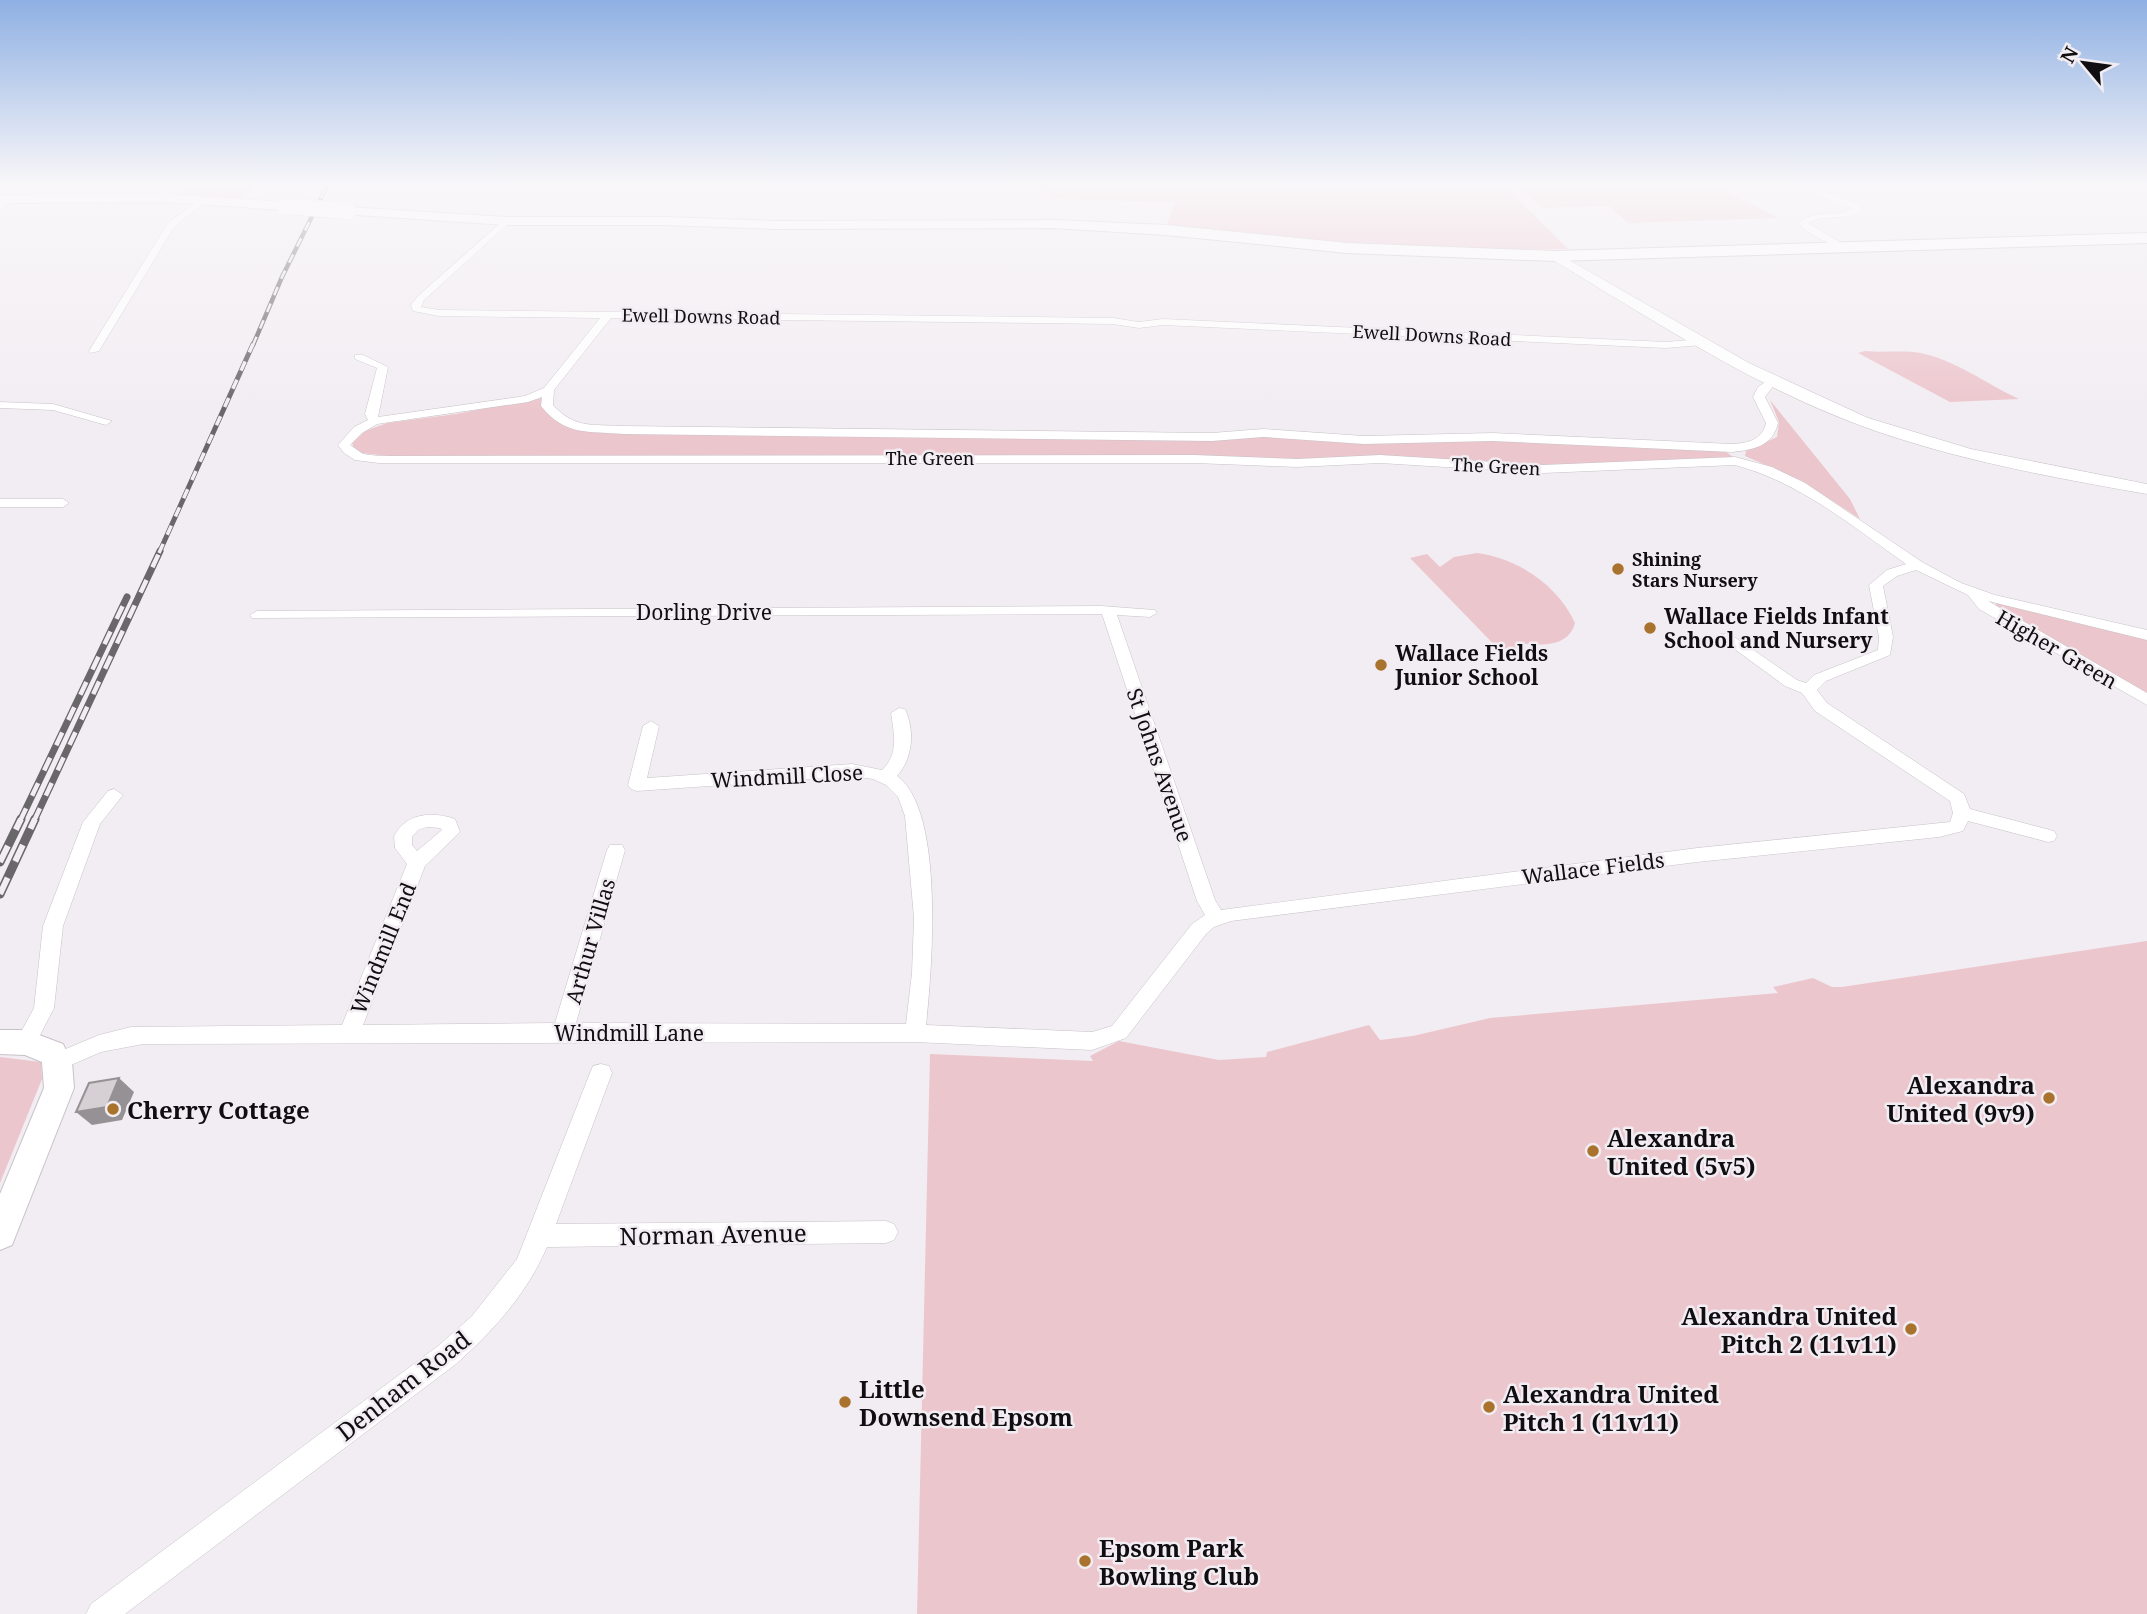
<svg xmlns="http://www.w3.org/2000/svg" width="2147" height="1614" font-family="'Noto Serif',serif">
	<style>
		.green { fill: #ecc6cd }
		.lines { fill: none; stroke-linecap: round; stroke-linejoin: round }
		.minor-casing { stroke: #c7c2c7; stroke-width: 1 }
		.tertiary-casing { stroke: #c7c2c7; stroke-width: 1 }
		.secondary-casing { stroke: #c7c2c7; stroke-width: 2 }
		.trunk-casing { stroke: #c7c2c7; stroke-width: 2 }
		.minor { fill: #fff; fill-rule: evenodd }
		.tertiary { fill: #fff; fill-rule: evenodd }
		.secondary { fill: #fff; fill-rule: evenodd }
		.trunk { fill: #fff; fill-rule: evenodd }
		.rail-far3-casing { stroke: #6a676a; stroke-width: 4.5 }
		.rail-far2-casing { stroke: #6a676a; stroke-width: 5 }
		.rail-far1-casing { stroke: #6a676a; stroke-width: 7 }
		.rail-casing { stroke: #6a676a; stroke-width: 9 }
		.rail-far3 { stroke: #f2edf2; stroke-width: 2.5; stroke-dasharray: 9; stroke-linecap: butt }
		.rail-far2 { stroke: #f2edf2; stroke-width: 3.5; stroke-dasharray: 10; stroke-linecap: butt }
		.rail-far1 { stroke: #f2edf2; stroke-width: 4.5; stroke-dasharray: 14; stroke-linecap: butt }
		.rail { stroke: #f2edf2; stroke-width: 6; stroke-dasharray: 18; stroke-linecap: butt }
		.trunk-bridge-casing { stroke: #c7c2c7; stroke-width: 17; stroke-linecap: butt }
		.trunk-bridge { stroke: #fff; stroke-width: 16 }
		.shaded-wall { fill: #969194 }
		.building { fill: #d6cfd3; stroke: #969194; stroke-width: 2 }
		.poi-dot { fill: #a9732e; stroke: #f2edf2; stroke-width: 2.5 }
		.labels { text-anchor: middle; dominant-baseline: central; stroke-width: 5; stroke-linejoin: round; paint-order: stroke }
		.far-street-label { font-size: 18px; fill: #100e10; stroke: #f2edf2 }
		.far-poi-label { font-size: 18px; font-weight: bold; fill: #100e10; stroke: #f2edf2; text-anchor: start }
		.street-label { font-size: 21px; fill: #100e10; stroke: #f2edf2 }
		.poi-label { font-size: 21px; font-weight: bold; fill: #100e10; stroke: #f2edf2; text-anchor: start }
		.near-poi-label { font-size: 24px; font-weight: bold; fill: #100e10; stroke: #f2edf2; text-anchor: start }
		.near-street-label { font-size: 24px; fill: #100e10; stroke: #f2edf2 }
	</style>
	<rect width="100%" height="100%" fill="#f2edf2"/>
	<g class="green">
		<path d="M 194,184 L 260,184 L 239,198 L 180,194 Z"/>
		<path d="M 1041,184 L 1503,184 L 1568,249 L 1462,250 L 1344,244 L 1167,226 L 1174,202 L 1052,199 Z"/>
		<path d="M 1515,184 L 1711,184 L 1779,218 L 1628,223 L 1609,206 L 1542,208 Z"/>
		<path d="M 1865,351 C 1883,353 1905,350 1920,353 C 1956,360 1986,384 2019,399 L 1950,402 L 1858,353 Z"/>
		<path d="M 541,398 L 574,428 L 1493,440 L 1725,451 L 1733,457 L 1530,466 L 1195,456 L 390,456 L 361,453 L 354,449 L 352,443 L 365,431 L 387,423 L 456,414 Z"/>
		<path d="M 1770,400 L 1850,499 L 1860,519 L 1802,481 L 1745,456 L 1746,451 L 1777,437 L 1779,422 Z"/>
		<path d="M 1477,553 C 1517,558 1558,585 1575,623 C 1568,649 1539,645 1517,643 L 1530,658 L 1510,661 L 1410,558 L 1427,554 L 1440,567 L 1454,557 Z"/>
		<path d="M 1997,603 L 2147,639 L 2147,696 L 1994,607 Z"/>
		<path d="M 2147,941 L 2147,1614 L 917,1614 L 930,1054 L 1093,1061 L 1090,1056 L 1119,1041 L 1219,1060 L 1266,1057 L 1267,1052 L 1369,1025 L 1380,1040 L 1413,1036 L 1490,1018 L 1778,993 L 1773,987 L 1813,978 L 1832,987 L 1842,987 Z"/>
		<path d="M 0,1057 L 41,1062 L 42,1079 L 0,1183 Z"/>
	</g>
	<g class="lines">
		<defs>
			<g id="minor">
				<path d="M 14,184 L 57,184 L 33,190 Z"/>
				<path d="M 172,184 L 182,184 L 160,200 L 154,200 L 154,196 Z"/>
				<path d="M 260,184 L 269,184 L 261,189 L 257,187 Z"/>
				<path d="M 1789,184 C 1814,184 1837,195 1860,205 L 1862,211 C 1846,222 1825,213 1808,223 L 1846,246 L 1846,250 L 1840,250 L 1805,230 L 1799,223 C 1814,208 1839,219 1853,208 Z"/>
				<path d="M 12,196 L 19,198 L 0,210 L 0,203 Z"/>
				<path d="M 200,199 L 207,201 L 174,227 L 99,351 L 90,353 L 89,351 L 168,223 Z"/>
				<path d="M 506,218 L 510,221 L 509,223 L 424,300 L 421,307 L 439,310 L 1113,318 L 1139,322 L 1163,319 L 1666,342 L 1702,339 L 1707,342 L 1702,345 L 1666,348 L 1163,325 L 1139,328 L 1113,324 L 611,318 L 554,390 L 553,405 C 575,429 592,424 623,426 L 1212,433 L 1263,429 L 1364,436 L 1492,433 L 1732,444 C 1748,443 1762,440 1766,423 L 1753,397 L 1758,387 L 1771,378 L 1777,381 L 1765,397 L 1778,423 C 1773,446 1753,450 1732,452 L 1492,441 L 1364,444 L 1263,437 L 1212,441 L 623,434 C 588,431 565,436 541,406 L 542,397 L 528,402 L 377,424 L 362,433 L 350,445 L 363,454 L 379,456 L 1194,455 L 1297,459 L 1380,455 L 1543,465 L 1735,457 L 1772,467 L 1805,483 L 1922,562 L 1961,583 L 1995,595 L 2147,630 L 2147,640 L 1988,601 L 2147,693 L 2147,705 L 1979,609 L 1968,595 L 1916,570 L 1897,576 L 1883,586 L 1893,637 L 1890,655 L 1826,681 L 1817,690 L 1827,703 L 1964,794 L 1970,809 L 2054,831 L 2057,836 L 2054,841 L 2048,842 L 1968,821 L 1963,831 L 1939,837 L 1697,862 L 1231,921 L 1214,927 L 1206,934 L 1126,1038 L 1092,1050 L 915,1042 L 143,1044 L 101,1052 L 57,1071 L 49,1068 L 46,1062 L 49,1056 L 99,1035 L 131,1027 L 342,1025 L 407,864 L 395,848 L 394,837 C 405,813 432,811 455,819 L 460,832 L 425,866 L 363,1025 L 555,1023 L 607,850 L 610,845 L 622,845 L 625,850 L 576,1023 L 906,1024 L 912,973 L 914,918 L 905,816 L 898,797 L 886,785 L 873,779 L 852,776 L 637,791 L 631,789 L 628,785 L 643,726 L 651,721 L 659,726 L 647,778 L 852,764 L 882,770 C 899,754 894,734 891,713 L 899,708 L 905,709 C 915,731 913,758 897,776 C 945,810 932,970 926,1025 L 1092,1032 L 1112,1026 L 1192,924 L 1205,915 L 1197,901 L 1102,614 L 252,618 L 250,615 L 257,611 L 1101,606 L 1155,610 L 1157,613 L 1150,617 L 1117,615 L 1215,900 L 1221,910 L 1697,848 L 1950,822 L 1953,813 L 1950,801 L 1815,711 L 1802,693 L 1785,686 L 1718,637 L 1720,634 L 1730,634 L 1797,680 L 1806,683 L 1814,675 L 1878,650 L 1879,637 L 1869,585 L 1887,570 L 1906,564 C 1852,526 1799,482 1735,465 L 1543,473 L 1380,463 L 1297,467 L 1194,463 L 379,463 L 355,460 L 344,453 L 338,445 L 354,427 L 368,420 L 365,414 L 377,368 L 355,359 L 355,355 L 363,355 L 388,367 L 378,417 L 525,396 L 544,388 L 600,318 L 439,316 L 413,311 L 411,305 L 418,296 ZM 427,827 L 440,828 L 442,830 L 417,851 L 412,845 L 412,837 L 418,830 Z"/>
				<path d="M 0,402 L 53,404 L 112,421 L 106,425 L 53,410 L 0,408 Z"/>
				<path d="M 0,499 L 63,499 L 69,503 L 63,507 L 0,507 Z"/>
				<path d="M 114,789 L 123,795 L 100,824 L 63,926 L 54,1008 L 33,1049 L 26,1052 L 19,1049 L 15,1043 L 34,1008 L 43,926 L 83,822 L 108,791 Z"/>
				<path d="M 601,1064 L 609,1066 L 612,1073 L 556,1224 L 886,1221 L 894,1224 L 898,1232 L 894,1240 L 886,1243 L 547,1247 C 526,1295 494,1330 456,1364 L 125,1614 L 86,1614 L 91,1604 L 438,1346 L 472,1316 L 517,1259 L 590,1073 L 593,1066 Z"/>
			</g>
			<path id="tertiary" d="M 1555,252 L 1749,363 L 1868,418 L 1971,449 L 2147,484 L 2147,494 C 2050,477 1951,459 1859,425 C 1749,384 1650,318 1551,259 L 1549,256 Z"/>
			<path id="secondary" d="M 0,1030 L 26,1030 L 63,1044 L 72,1062 L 74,1088 L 12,1245 L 0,1250 L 0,1194 L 44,1088 L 42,1062 L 25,1055 L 0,1054 Z"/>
			<g id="trunk">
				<path d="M 166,194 L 284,202 L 291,206 L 284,210 L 166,202 L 0,203 L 0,195 Z"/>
				<path d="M 348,207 L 506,217 L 664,217 L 775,221 L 1054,220 L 1166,225 L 1347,243 L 1555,251 L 2147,233 L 2147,243 L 1555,261 L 1347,253 L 1166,235 L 1054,228 L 775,229 L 664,225 L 506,225 L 343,214 L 341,211 Z"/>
			</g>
		</defs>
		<use href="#minor" class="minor-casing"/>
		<use href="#tertiary" class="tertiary-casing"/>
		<use href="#secondary" class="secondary-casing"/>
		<use href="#trunk" class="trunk-casing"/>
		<use href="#minor" class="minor"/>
		<use href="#tertiary" class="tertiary"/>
		<use href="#secondary" class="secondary"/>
		<use href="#trunk" class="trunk"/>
		<defs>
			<path id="rail-far3" d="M 253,345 L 282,277 L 328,184"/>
			<path id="rail-far2" d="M 159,553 L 253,344"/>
			<g id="rail-far1">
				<path d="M 20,821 L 127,597"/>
				<path d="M 34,821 L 160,551"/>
			</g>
			<g id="rail">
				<path d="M 0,862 L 21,819"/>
				<path d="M 0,894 L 35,819"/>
			</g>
		</defs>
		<use href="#rail-far3" class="rail-far3-casing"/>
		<use href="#rail-far2" class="rail-far2-casing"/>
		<use href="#rail-far1" class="rail-far1-casing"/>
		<use href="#rail" class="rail-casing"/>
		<use href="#rail-far3" class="rail-far3"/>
		<use href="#rail-far2" class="rail-far2"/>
		<use href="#rail-far1" class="rail-far1"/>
		<use href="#rail" class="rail"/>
		<defs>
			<path id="trunk-bridge" d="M 284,206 L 348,211"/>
		</defs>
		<use href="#trunk-bridge" class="trunk-bridge-casing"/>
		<use href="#trunk-bridge" class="trunk-bridge"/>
	</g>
	<path class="shaded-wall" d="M 119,1078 L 134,1092 L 122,1120 L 92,1125 L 76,1112 Z"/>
	<path class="building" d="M 119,1078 L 107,1107 L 76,1112 L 89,1083 Z"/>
	<linearGradient id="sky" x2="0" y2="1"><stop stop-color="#8fb0e3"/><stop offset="0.45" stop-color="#f9f7f9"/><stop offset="1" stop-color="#f9f7f9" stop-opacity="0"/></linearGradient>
	<rect width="2147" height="410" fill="url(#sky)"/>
	<g class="poi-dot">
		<circle cx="1618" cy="569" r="7"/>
		<circle cx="1650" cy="628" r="7"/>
		<circle cx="1381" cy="665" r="7"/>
		<circle cx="2049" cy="1098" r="7"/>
		<circle cx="113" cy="1109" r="7"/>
		<circle cx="1593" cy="1151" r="7"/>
		<circle cx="1911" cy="1329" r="7"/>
		<circle cx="845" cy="1402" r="7"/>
		<circle cx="1489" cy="1407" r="7"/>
		<circle cx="1085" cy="1561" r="7"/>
	</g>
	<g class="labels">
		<g class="far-street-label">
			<text transform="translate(701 316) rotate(1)">Ewell Downs Road</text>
			<text transform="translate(1432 335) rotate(3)">Ewell Downs Road</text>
			<text x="930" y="458">The Green</text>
			<text transform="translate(1496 466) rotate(3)">The Green</text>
		</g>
		<g class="far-poi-label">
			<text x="1632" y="559">Shining<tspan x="1632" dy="21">Stars Nursery</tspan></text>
		</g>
		<g class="street-label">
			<text x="704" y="612">Dorling Drive</text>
			<text transform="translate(2057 649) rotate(30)">Higher Green</text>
			<text transform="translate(1160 765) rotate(71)">St Johns Avenue</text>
			<text transform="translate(787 776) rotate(-3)">Windmill Close</text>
			<text transform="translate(1593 868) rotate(-7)">Wallace Fields</text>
			<text transform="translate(590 941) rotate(-74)">Arthur Villas</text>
			<text transform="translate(383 948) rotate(-68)">Windmill End</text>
			<text x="629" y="1033">Windmill Lane</text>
		</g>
		<g class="poi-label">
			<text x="1664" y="616">Wallace Fields Infant<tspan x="1664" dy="24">School and Nursery</tspan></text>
			<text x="1395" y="653">Wallace Fields<tspan x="1395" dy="24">Junior School</tspan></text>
		</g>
		<g class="near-poi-label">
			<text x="2035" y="1084" text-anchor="end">Alexandra<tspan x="2035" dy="28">United (9v9)</tspan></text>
			<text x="127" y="1109">Cherry Cottage</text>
			<text x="1607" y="1137">Alexandra<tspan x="1607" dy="28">United (5v5)</tspan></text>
			<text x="1897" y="1315" text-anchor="end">Alexandra United<tspan x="1897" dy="28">Pitch 2 (11v11)</tspan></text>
			<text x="859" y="1388">Little<tspan x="859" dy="28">Downsend Epsom</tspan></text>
			<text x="1503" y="1393">Alexandra United<tspan x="1503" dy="28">Pitch 1 (11v11)</tspan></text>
			<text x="1099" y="1547">Epsom Park<tspan x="1099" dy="28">Bowling Club</tspan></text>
		</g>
		<g class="near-street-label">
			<text transform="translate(713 1234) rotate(-1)">Norman Avenue</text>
			<text transform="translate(403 1385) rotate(-38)">Denham Road</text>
		</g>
	</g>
	<g transform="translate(2084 63) rotate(299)" stroke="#f2edf2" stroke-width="5" paint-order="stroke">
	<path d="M0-5L12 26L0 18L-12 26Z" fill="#100e10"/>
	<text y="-10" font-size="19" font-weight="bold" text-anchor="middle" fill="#100e10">N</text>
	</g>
</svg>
